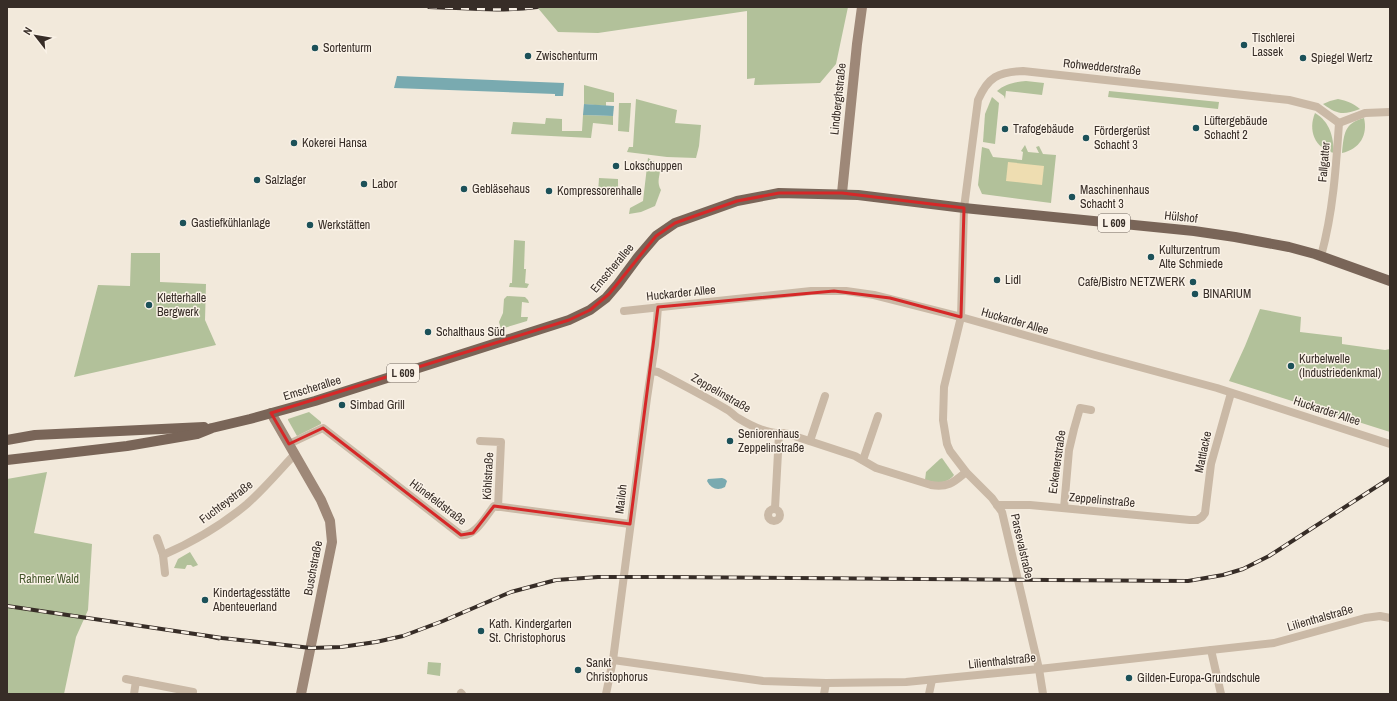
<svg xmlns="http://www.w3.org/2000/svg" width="1397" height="701" font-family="'Archivo Narrow',sans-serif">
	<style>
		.green { fill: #b2c19a }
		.sand { fill: #eeddb1 }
		.water { fill: #79aab0 }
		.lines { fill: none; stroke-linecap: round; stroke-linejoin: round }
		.street { stroke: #cab9a6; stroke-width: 8 }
		.secondary { stroke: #9e8878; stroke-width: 10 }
		.primary { stroke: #796558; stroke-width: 10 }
		.tram { stroke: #372d27; stroke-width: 1 }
		.rail-casing { stroke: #372d27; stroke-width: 4 }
		.rail { stroke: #faf2e7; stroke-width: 2.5; stroke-dasharray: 8; stroke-linecap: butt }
		.marked { fill: none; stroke: #d62828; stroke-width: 3; stroke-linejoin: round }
		.poi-dot { fill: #1c5159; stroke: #faf2e7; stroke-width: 1.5 }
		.labels { text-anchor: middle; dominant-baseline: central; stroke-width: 3; stroke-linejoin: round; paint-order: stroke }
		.shield { fill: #faf2e7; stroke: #726861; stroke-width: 1 }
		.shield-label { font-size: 11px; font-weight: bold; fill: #372d27 }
		.poi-label { font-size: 12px; fill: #372d27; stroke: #faf2e7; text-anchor: start }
		.street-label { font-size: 12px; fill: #372d27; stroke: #faf2e7 }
		.park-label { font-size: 12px; fill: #43552b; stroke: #faf2e7 }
	</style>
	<rect width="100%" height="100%" fill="#f2e9db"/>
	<g class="green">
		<path d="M 537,7 L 848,7 L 836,64 L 820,83 L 754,85 L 755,78 L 747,79 L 747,11 L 598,33 L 558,32 Z"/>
		<path d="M 1026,81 L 1044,83 L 1042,95 L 1006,91 L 1005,99 L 1004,96 L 997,91 C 1005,84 1015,82 1026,81 Z"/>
		<path d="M 584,85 L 614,93 L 614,102 L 606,102 L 606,106 L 584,104 Z"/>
		<path d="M 1109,91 L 1219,102 L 1218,109 L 1108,97 Z"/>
		<path d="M 992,97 L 999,103 L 995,144 L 983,142 L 985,114 Z"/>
		<path d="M 636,99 L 677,110 L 675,123 L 701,125 L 699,146 L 696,158 L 667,157 L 627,152 L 629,147 L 633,147 Z"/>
		<path d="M 1338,99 C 1347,101 1353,103 1360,109 C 1343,115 1338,115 1323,104 L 1330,101 Z"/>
		<path d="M 619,103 L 631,103 L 629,132 L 618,131 Z"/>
		<path d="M 1315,113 C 1330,122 1333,136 1334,153 C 1314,148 1308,130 1315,113 Z"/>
		<path d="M 583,115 L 613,116 L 613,125 L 593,123 L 591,138 L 511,134 L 513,122 L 545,124 L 546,118 L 562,119 L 562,131 L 582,131 Z"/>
		<path d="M 1364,118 C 1368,135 1360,149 1342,153 C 1344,134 1344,123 1364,118 Z"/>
		<path d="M 1025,145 L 1028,152 L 1039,153 L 1036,147 L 1039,146 L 1043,154 L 1056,155 L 1051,203 L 982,194 L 978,185 L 982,147 L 989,149 L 993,157 L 1022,160 L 1023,152 L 1021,151 Z"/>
		<path d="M 648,158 C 670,169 653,176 661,190 L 655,206 L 641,212 L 629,214 L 630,208 L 643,201 Z"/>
		<path d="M 599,178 L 618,179 L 618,193 L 598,193 Z"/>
		<path d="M 514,240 L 525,241 L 524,269 L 526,269 L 525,283 L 529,284 L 527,288 L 509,287 L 510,283 L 512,283 Z"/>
		<path d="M 131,253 L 160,253 L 160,282 L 206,284 L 205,320 L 216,345 L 74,377 L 98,285 L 130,286 Z"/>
		<path d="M 507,296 L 525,297 L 528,300 L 529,303 L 522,302 L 521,317 L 528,317 L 527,321 L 501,329 L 499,322 L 503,313 L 504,299 Z"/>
		<path d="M 1260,309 L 1301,317 L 1300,332 L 1342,337 L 1342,344 L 1385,350 L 1390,349 L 1390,432 L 1229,381 L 1245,346 Z"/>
		<path d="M 309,412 L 321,422 L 321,424 L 297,436 L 288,420 L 288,419 Z"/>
		<path d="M 942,458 L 954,475 C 946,485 936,483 925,480 L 926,472 L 940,459 Z"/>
		<path d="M 47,472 L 34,533 L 92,544 L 88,610 L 76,637 L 64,694 L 7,694 L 7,479 Z"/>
		<path d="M 190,552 L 198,565 L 193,567 L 191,565 L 187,565 L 185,569 L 174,568 L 178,559 Z"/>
		<path d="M 428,662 L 441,663 L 440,676 L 427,674 Z"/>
	</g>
	<path class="sand" d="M 1008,162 L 1044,166 L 1042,185 L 1006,181 Z"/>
	<g class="water">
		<path d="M 397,76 L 564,83 L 563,96 L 555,96 L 555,94 L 394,88 Z"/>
		<path d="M 584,104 L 614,106 L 613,116 L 583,115 Z"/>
		<path d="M 722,478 L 725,479 L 727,481 L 725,487 C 718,491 711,489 707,481 L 708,479 Z"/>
	</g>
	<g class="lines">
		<g class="street">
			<path d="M 1339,123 L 1365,113 L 1390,112"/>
			<path d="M 1321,256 C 1333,213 1336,168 1339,123"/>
			<path d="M 624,311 L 811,291 L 846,291 L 874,295 L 961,317 L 1095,355 L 1217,388 L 1390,444"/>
			<path d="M 652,371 L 658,372 C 681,384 704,396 726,409 C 731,411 734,416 738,418 C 751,426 770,435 785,433 L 855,456 L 876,468 L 931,485 C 948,488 954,482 966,472"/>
			<path d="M 480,441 L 501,442 L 498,507"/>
			<path d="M 810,441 L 825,396"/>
			<path d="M 289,444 L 323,428 L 461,535 C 475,537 486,516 494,506 L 630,524"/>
			<path d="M 863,460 L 878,416"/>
			<path d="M 997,505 L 1030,505 L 1190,520 L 1197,520 L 1202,517 L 1205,513 L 1211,464 L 1231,393"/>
			<path d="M 775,508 L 779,434"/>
			<path d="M 1064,508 L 1069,450 L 1074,429 L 1080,408 L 1091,410"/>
			<circle cx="774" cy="515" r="6"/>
			<path d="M 157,538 L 163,555 C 193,542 222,525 247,504 C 264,489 279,471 295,454"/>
			<path d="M 163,555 L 165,573"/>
			<path d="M 1211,650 L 1221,694"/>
			<path d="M 613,660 L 763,681 L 826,683 L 906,682 L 1039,669 L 1274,643 L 1365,618 L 1380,616 L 1390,618"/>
			<path d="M 126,679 L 136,681"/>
			<path d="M 461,693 L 462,694"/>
			<path d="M 134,694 L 136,681 L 193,692"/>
			<path d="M 606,694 L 613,660 L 647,398 L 655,345 L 658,307"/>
			<path d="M 824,694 L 826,683"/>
			<path d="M 929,694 L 932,680"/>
			<path d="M 1043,694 L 1039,669 L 1002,512 L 992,498 L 966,472 L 950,451 L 947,444 L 943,420 L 944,387 L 961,317 L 964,208 L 978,100 C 988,77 998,72 1023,71 L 1289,100 L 1317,107 L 1339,123"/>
		</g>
		<g class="secondary">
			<path d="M 842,193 L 857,44 L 862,7"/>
			<path d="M 271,413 L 321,500 L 330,521 L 332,542 L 301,694"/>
		</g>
		<g class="primary">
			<path d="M 7,440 L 35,435 L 204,427"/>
			<path d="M 7,460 L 127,446 L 197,434 L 212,428 L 250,419 L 315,401 L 569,320 L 590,310 L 606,298 L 618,284 L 638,257 L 656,236 L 675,223 L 737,201 L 779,193 L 858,195 L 964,208 L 1194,231 L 1235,237 L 1289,247 L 1315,254 L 1390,281"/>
		</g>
		<path class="tram" d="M 183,632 L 219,640"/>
		<defs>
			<g id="rail">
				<path d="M 429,7 C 465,8 501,12 537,7"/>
				<path d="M 7,606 L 222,638 L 311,648 L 341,647 L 376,642 L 403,636 L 443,621 L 511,592 L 556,580 L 598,577 L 662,577 L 1188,581 L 1223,575 L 1243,569 L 1269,556 L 1390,478"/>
			</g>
		</defs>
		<use href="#rail" class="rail-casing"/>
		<use href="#rail" class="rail"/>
	</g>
	<path class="marked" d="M 779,193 L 842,193 L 964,208 L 961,317 L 890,298 L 834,291 L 658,307 L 630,524 L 494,506 L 473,533 L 461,535 L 323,428 L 289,444 L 271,413 L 569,320 L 590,310 L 609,294 L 656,236 L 675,223 L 737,201 Z"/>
	<g class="poi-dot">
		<circle cx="1244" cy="45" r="4"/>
		<circle cx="315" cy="48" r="4"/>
		<circle cx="528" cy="56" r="4"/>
		<circle cx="1303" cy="58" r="4"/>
		<circle cx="1196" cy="128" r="4"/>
		<circle cx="1005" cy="129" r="4"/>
		<circle cx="1086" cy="138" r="4"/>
		<circle cx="294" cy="143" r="4"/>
		<circle cx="616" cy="166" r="4"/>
		<circle cx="257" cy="180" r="4"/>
		<circle cx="364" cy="184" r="4"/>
		<circle cx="464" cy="189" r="4"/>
		<circle cx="549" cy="191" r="4"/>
		<circle cx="1072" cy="197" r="4"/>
		<circle cx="183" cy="223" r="4"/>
		<circle cx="310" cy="225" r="4"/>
		<circle cx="1151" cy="257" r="4"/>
		<circle cx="997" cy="280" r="4"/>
		<circle cx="1193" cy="282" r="4"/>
		<circle cx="1195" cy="294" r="4"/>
		<circle cx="149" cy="305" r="4"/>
		<circle cx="428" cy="332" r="4"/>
		<circle cx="1291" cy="366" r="4"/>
		<circle cx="342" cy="405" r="4"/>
		<circle cx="730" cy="441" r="4"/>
		<circle cx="205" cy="600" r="4"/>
		<circle cx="481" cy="631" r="4"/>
		<circle cx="578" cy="670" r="4"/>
		<circle cx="1129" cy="678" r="4"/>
	</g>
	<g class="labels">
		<g class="shield">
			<rect x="1098" y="214" width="32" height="18" rx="3"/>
			<rect x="387" y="364" width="32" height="18" rx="3"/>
		</g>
		<g class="shield-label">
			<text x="1114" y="223">L 609</text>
			<text x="403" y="373">L 609</text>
		</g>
		<g class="poi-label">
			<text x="1252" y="38">Tischlerei<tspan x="1252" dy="14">Lassek</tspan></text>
			<text x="323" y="48">Sortenturm</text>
			<text x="536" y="56">Zwischenturm</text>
			<text x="1311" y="58">Spiegel Wertz</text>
			<text x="1204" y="121">Lüftergebäude<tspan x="1204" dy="14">Schacht 2</tspan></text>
			<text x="1013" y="129">Trafogebäude</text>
			<text x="1094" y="131">Fördergerüst<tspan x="1094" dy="14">Schacht 3</tspan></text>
			<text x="302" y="143">Kokerei Hansa</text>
			<text x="624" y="166">Lokschuppen</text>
			<text x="265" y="180">Salzlager</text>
			<text x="372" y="184">Labor</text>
			<text x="472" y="189">Gebläsehaus</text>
			<text x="1080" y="190">Maschinenhaus<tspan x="1080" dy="14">Schacht 3</tspan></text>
			<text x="557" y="191">Kompressorenhalle</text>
			<text x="191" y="223">Gastiefkühlanlage</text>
			<text x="318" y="225">Werkstätten</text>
			<text x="1159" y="250">Kulturzentrum<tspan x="1159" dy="14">Alte Schmiede</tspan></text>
			<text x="1005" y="280">Lidl</text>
			<text x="1185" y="282" text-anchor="end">Cafè/Bistro NETZWERK</text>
			<text x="1203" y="294">BINARIUM</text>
			<text x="157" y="298">Kletterhalle<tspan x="157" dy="14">Bergwerk</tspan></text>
			<text x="436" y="332">Schalthaus Süd</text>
			<text x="1299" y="359">Kurbelwelle<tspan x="1299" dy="14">(Industriedenkmal)</tspan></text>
			<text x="350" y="405">Simbad Grill</text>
			<text x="738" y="434">Seniorenhaus<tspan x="738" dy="14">Zeppelinstraße</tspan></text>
			<text x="213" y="593">Kindertagesstätte<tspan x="213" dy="14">Abenteuerland</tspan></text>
			<text x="489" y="624">Kath. Kindergarten<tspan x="489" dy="14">St. Christophorus</tspan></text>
			<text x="586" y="663">Sankt<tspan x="586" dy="14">Christophorus</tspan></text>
			<text x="1137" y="678">Gilden-Europa-Grundschule</text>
		</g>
		<g class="street-label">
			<text transform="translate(1102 67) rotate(6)">Rohwedderstraße</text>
			<text transform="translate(838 99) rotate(-84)">Lindberghstraße</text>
			<text transform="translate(1324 162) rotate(-85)">Fallgatter</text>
			<text transform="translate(1181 217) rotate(6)">Hülshof</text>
			<text transform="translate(612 268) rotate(-50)">Emscherallee</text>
			<text transform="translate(681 293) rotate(-6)">Huckarder Allee</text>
			<text transform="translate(1015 321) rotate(16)">Huckarder Allee</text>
			<text transform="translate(312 388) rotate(-17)">Emscherallee</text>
			<text transform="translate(721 393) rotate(30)">Zeppelinstraße</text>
			<text transform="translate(1327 411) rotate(18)">Huckarder Allee</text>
			<text transform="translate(1203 452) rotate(-78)">Mattlacke</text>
			<text transform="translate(1057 462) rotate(-82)">Eckenerstraße</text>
			<text transform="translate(488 476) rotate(-87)">Köhlstraße</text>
			<text transform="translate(621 499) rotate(-83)">Mailoh</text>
			<text transform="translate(1102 500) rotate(5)">Zeppelinstraße</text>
			<text transform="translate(226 502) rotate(-37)">Fuchteystraße</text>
			<text transform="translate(438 502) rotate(37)">Hünefeldstraße</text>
			<text transform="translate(1022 546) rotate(77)">Parsevalstraße</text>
			<text transform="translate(313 568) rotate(-79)">Buschstraße</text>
			<text transform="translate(1320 618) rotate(-16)">Lilienthalstraße</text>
			<text transform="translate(1002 661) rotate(-6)">Lilienthalstraße</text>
		</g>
		<g class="park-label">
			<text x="49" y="579">Rahmer Wald</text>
		</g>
	</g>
	<rect width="1397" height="701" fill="none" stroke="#372d27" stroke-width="16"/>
	<g transform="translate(36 36) rotate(301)" stroke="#faf2e7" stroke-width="3" paint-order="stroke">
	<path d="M0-3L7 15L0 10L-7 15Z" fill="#372d27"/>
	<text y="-6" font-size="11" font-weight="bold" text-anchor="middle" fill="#372d27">N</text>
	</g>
</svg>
